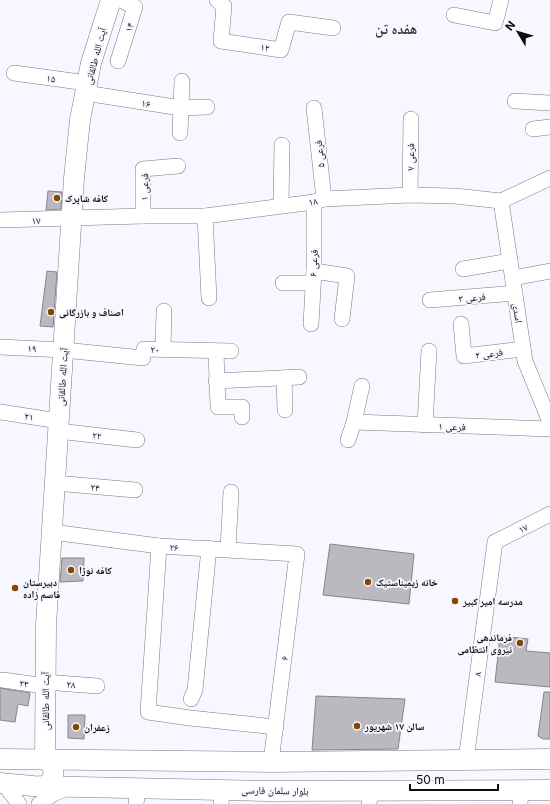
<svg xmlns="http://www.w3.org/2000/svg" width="550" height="804" font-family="Inter,'Noto Naskh Arabic',sans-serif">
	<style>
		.building { fill: #bcb8c0; stroke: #88848c }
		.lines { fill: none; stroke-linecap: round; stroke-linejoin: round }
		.minor-casing { stroke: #7a7982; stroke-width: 16 }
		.major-casing { stroke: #7a7982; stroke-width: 21 }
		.minor { stroke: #fff; stroke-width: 15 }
		.major { stroke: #fff; stroke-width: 20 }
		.poi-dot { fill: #844605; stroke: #f7f7ff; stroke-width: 1.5 }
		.labels { text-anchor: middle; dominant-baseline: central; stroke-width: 3.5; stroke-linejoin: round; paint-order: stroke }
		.street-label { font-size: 10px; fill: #0d0d10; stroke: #f7f7ff }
		.poi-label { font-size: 10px; font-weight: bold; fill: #0d0d10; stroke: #f7f7ff; text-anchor: start }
		.district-label { font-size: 14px; font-weight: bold; fill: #33333a; stroke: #f7f7ff }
	</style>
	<rect width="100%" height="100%" fill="#f7f7ff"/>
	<g class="building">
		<path d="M 48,191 L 62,192 L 61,209 L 46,210 Z"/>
		<path d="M 47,271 L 57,272 L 53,327 L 40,326 Z"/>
		<path d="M 330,544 L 414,554 L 409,604 L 323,595 Z"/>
		<path d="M 62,558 L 84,558 L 83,581 L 60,582 Z"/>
		<path d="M 500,636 L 528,639 L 526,651 L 550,653 L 550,687 L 495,682 Z"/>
		<path d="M 0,688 L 30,693 L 28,706 L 18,704 L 15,722 L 0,720 Z"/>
		<path d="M 544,692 L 550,692 L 550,739 L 543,739 L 538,736 Z"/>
		<path d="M 316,696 L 405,699 L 398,749 L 312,750 Z"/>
		<path d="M 68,715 L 85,715 L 84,739 L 68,738 Z"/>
	</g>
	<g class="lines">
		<defs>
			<g id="minor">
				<path d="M 217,0 L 224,6 L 221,41 L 281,50 L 289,22 L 333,28"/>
				<path d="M 454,15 L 495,23 L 501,0"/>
				<path d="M 118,61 L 135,7 L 121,0"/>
				<path d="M 14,73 L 87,83"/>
				<path d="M 85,93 L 181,108 L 207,107"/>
				<path d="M 515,101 L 550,103"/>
				<path d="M 314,108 L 324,199"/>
				<path d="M 533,129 L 550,127"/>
				<path d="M 180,133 L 182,81"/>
				<path d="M 410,195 L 411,119"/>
				<path d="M 501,201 L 525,361 L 550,422"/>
				<path d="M 281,205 L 282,145"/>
				<path d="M 143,216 L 143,169 L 178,166"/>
				<path d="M 205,216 L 209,298"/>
				<path d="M 0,220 L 143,216 L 205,216 L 314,202 L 324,199 L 410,195 L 455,196 L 501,201 L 550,178"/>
				<path d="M 463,269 L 510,261"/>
				<path d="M 314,271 L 347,276 L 342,319"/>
				<path d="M 513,278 L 550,271"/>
				<path d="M 283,283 L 312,283"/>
				<path d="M 430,300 L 515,293"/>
				<path d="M 311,324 L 314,271 L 314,202"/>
				<path d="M 461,324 L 464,356 L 523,349"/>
				<path d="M 0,347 L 64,350 L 143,358 L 144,349 L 231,351"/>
				<path d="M 163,349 L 164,311"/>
				<path d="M 216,352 L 218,407 L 242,407 L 242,417"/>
				<path d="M 284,378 L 285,410"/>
				<path d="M 216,381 L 299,377"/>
				<path d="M 0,412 L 59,421"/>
				<path d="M 354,422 L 550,429"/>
				<path d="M 425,425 L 429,351"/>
				<path d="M 58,431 L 137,440"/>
				<path d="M 348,440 L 354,422 L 362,386"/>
				<path d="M 55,483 L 135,490"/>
				<path d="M 52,532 L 159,546 L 297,554 L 271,762"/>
				<path d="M 159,546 L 148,712 L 190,718 L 276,727"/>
				<path d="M 228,549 L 231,492"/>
				<path d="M 3,680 L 45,686"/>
				<path d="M 45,682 L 97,686"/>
				<path d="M 191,699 L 195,690 L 209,548"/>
				<path d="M 466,760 L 495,542 L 550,514"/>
				<path d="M 4,784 L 19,804"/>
				<path d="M 39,804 L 53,794 L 67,788"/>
				<path d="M 136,804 L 138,788"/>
				<path d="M 221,804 L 222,789"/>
				<path d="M 369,804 L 371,790"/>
				<path d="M 520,804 L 521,791"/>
			</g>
			<g id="major">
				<path d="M 0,759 L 271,762 L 550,759"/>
				<path d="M 0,783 L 33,786 L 268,791 L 550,790"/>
				<path d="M 44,787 C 56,780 57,766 45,759 L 46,625 L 74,178 L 80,120 L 91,63 L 111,0"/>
			</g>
		</defs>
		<use href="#minor" class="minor-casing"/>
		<use href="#major" class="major-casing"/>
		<use href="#minor" class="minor"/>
		<use href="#major" class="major"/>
	</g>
	<g class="poi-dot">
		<circle cx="57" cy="198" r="4"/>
		<circle cx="51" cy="312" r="4"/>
		<circle cx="71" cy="570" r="4"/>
		<circle cx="368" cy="582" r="4"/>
		<circle cx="15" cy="588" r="4"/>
		<circle cx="455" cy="601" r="4"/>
		<circle cx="520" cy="643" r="4"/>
		<circle cx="357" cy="726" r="4"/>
		<circle cx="76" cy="727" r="4"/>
	</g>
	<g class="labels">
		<g class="street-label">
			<text transform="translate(129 27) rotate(-73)">۱۴</text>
			<text transform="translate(265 47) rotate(8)">۱۲</text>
			<text transform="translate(95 56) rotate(-75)">آیت الله طالقانی</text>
			<text transform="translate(51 78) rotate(8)">۱۵</text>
			<text transform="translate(146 103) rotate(9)">۱۶</text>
			<text transform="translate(319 154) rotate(-96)">فرعی ۵</text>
			<text transform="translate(410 157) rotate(-89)">فرعی ۷</text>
			<text transform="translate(144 187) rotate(-89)">فرعی ۱</text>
			<text transform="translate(313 201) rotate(-11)">۱۸</text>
			<text transform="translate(36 220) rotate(-2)">۱۷</text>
			<text transform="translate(313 263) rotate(-87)">فرعی ۶</text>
			<text transform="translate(472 297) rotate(-5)">فرعی ۳</text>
			<text transform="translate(518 313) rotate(82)">اسدی</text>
			<text transform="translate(32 348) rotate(3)">۱۹</text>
			<text transform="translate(155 349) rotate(-1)">۲۰</text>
			<text transform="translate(489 353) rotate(-7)">فرعی ۲</text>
			<text transform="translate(62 377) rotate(-86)">آیت الله طالقانی</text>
			<text transform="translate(29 416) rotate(8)">۲۱</text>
			<text transform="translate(452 426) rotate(2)">فرعی ۱</text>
			<text transform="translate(97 435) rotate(6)">۲۲</text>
			<text transform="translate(95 487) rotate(5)">۲۴</text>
			<text transform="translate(523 528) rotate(-27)">۱۷</text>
			<text transform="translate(174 547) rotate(2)">۲۶</text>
			<text transform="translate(284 658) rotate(-83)">۶</text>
			<text transform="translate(477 674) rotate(-82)">۸</text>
			<text transform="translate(24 683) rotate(8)">۲۳</text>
			<text transform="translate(71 684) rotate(5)">۲۸</text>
			<text transform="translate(45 701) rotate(-90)">آیت الله طالقانی</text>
			<text transform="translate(275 790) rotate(1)">بلوار سلمان فارسی</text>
		</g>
		<g class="poi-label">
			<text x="65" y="198">کافه شاپرک</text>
			<text x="59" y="312">اصناف و بازرگانی</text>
			<text x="79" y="570">کافه نوژا</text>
			<text x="23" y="582">دبیرستان<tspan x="23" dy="12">قاسم زاده</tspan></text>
			<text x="376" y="582">خانه زیمیناستیک</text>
			<text x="463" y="601">مدرسه امیر کبیر</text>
			<text x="512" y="637" text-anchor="end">فرماندهی<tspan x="512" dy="12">نیروی انتظامی</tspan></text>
			<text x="365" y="726">سالن ۱۷ شهریور</text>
			<text x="84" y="727">زعفران</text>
		</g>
		<g class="district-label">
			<text x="396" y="28">هفده تن</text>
		</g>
	</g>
	<g transform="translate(518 32) rotate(308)" stroke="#f7f7ff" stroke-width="3" paint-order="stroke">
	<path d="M0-3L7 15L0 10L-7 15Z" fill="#0d0d10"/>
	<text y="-6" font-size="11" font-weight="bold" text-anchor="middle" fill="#0d0d10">N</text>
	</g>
	<path d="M410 784v6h88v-6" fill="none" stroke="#0d0d10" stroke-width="2"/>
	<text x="416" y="784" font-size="12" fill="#0d0d10" stroke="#f7f7ff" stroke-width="3" paint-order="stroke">50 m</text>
</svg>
